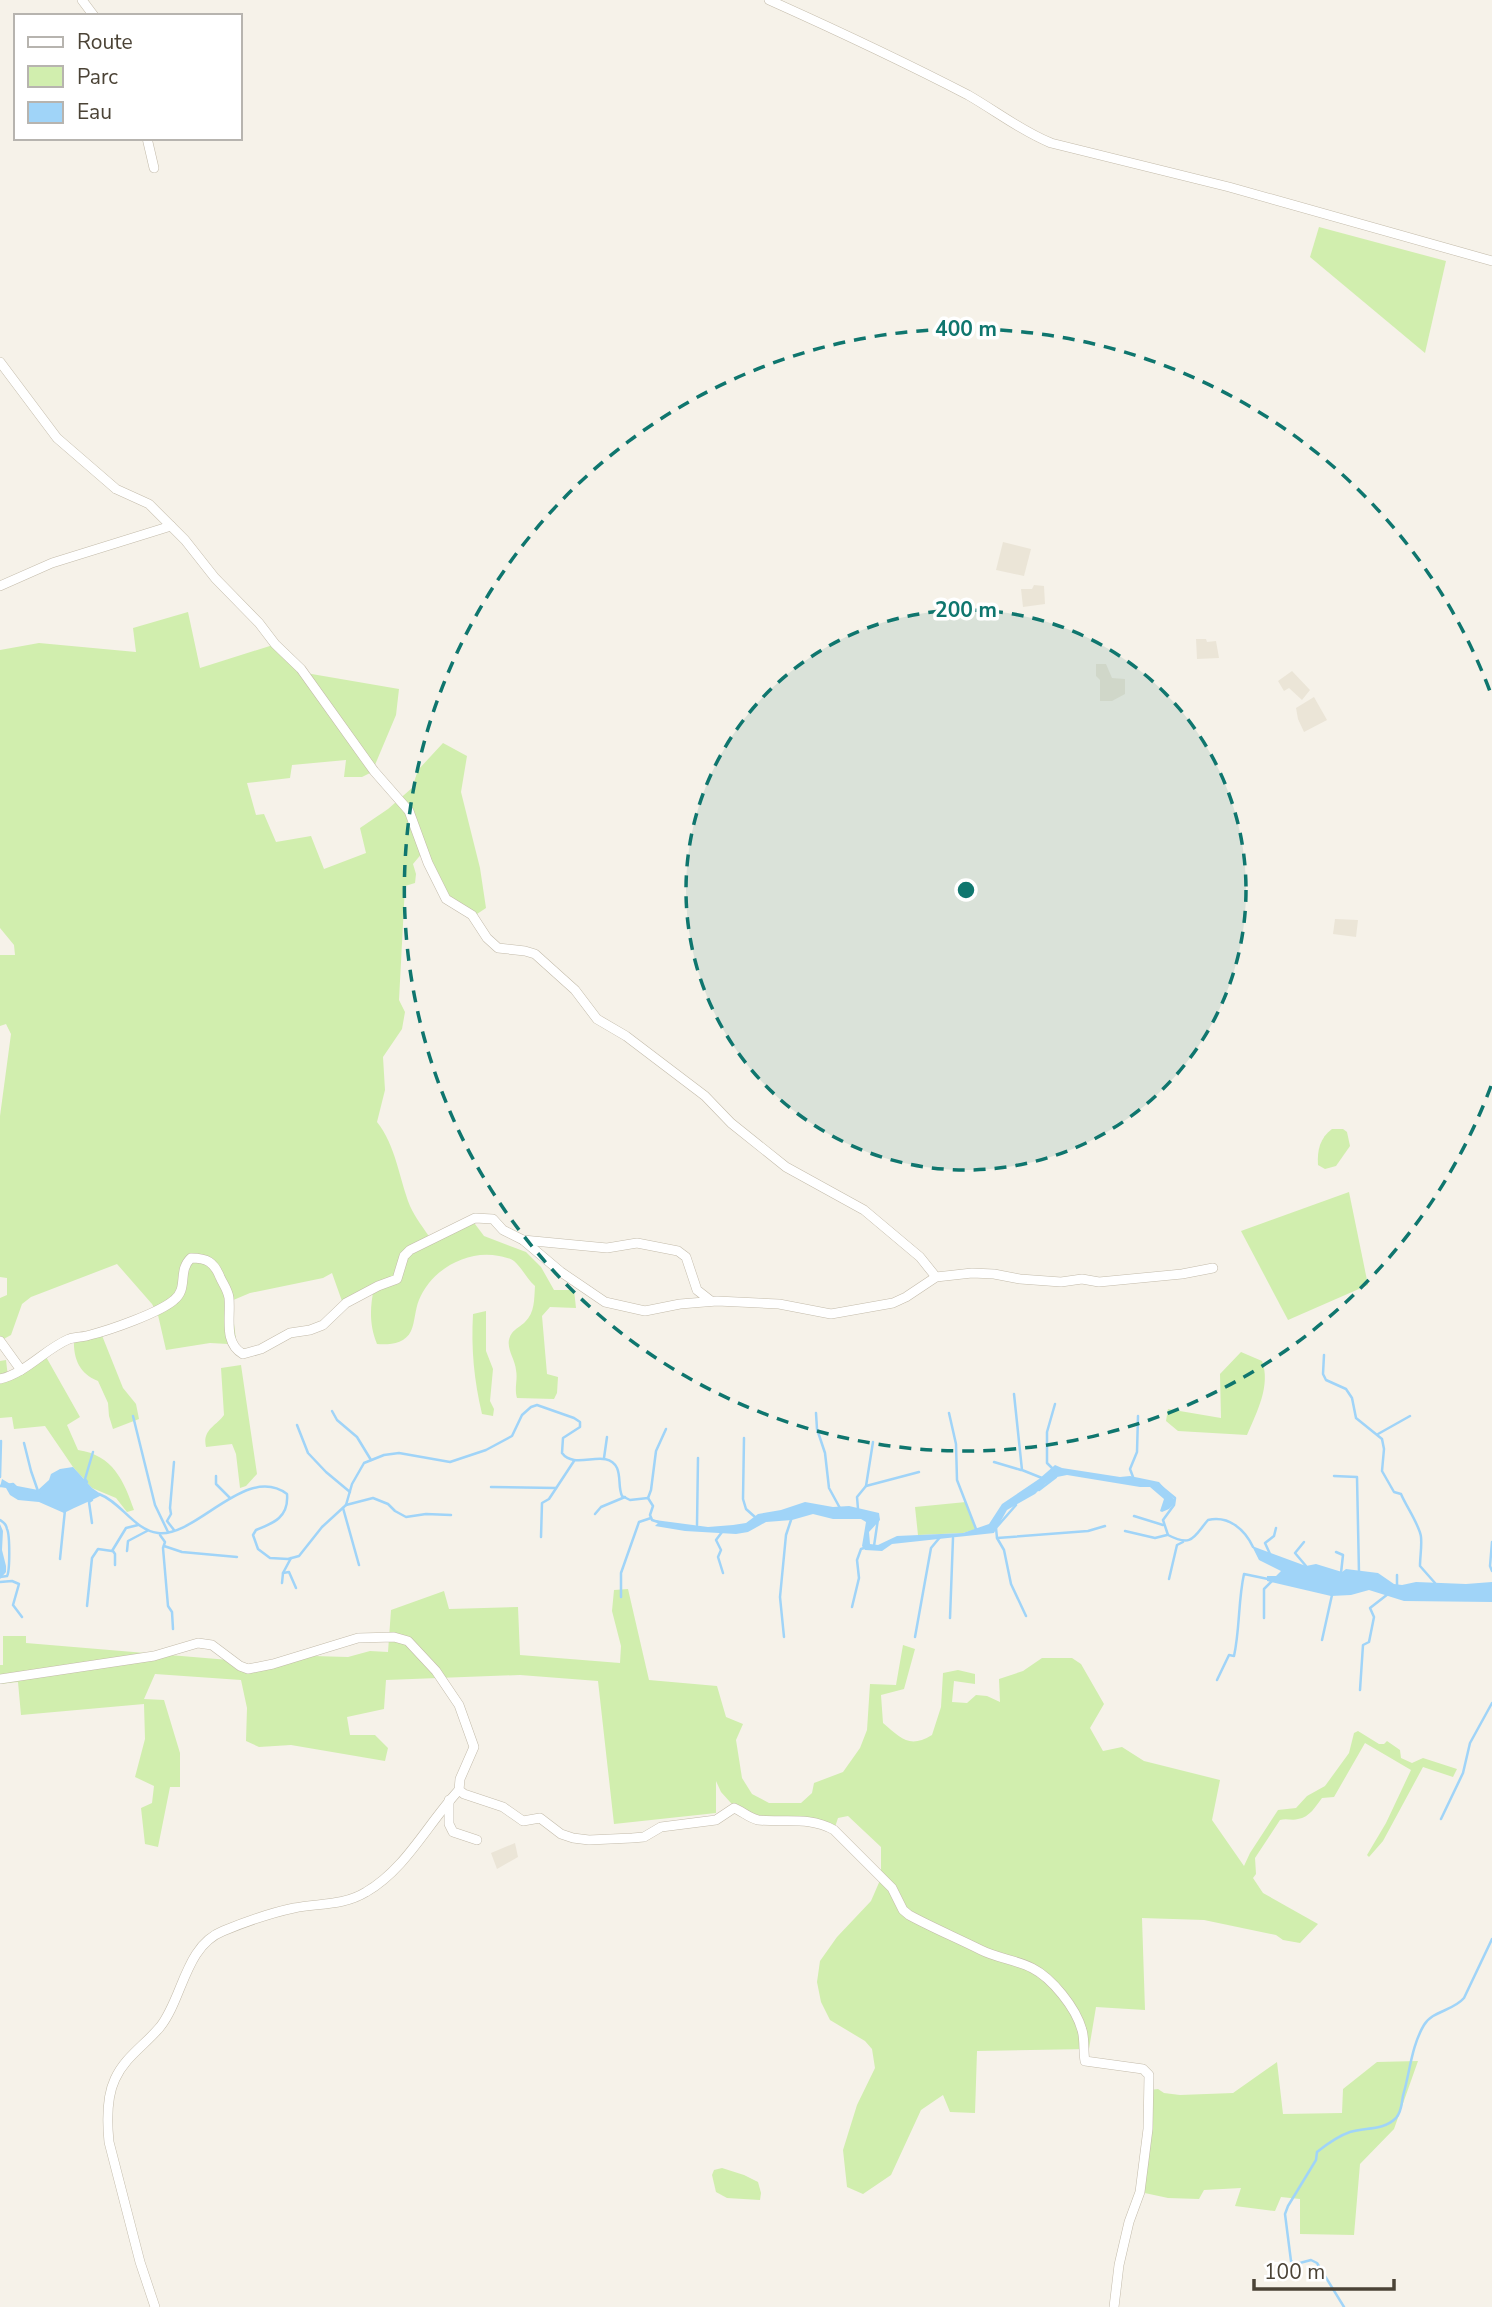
<svg xmlns="http://www.w3.org/2000/svg" width="1492" height="2307" font-family="'Nunito Sans',sans-serif">
	<style>
		.residential { fill: #ebe5d7 }
		.green { fill: #d1eeae }
		.water { fill: #a0d4f8 }
		.lines { fill: none; stroke-linecap: round; stroke-linejoin: round }
		.stream { stroke: #a0d4f8; stroke-width: 2.5 }
		.street-casing { stroke: #c3bbaa; stroke-width: 10 }
		.street { stroke: #fff; stroke-width: 9 }
		.ring { fill: none; stroke: #0f766e; stroke-width: 3.5; stroke-dasharray: 12 9 }
		.centre { fill: #0f766e; stroke: #fff; stroke-width: 3.5 }
		.ring-label { font-size: 21px; text-anchor: middle; font-weight: bold; fill: #0f766e; stroke: #fff; stroke-width: 7; stroke-linejoin: round; paint-order: stroke }
	</style>
	<rect width="100%" height="100%" fill="#f6f2e9"/>
	<g class="residential">
		<path d="M 1003,542 L 1031,549 L 1024,576 L 996,570 Z"/>
		<path d="M 1034,585 L 1044,586 L 1045,604 L 1023,607 L 1021,589 L 1032,589 Z"/>
		<path d="M 1196,639 L 1206,639 L 1207,642 L 1216,641 L 1219,658 L 1197,659 Z"/>
		<path d="M 1096,664 L 1106,664 L 1112,678 L 1125,679 L 1125,694 L 1112,701 L 1100,701 L 1100,680 L 1096,676 Z"/>
		<path d="M 1292,671 L 1310,690 L 1302,700 L 1289,688 L 1284,691 L 1278,681 Z"/>
		<path d="M 1314,697 L 1327,720 L 1304,732 L 1298,719 L 1296,708 Z"/>
		<path d="M 1335,919 L 1358,920 L 1356,937 L 1333,934 Z"/>
		<path d="M 515,1843 L 518,1857 L 497,1869 L 491,1853 Z"/>
	</g>
	<g class="green">
		<path d="M 1319,227 L 1446,261 L 1425,353 L 1310,257 Z"/>
		<path d="M 188,612 L 200,668 L 273,645 L 281,656 L 300,672 L 399,689 L 396,715 L 372,772 L 362,777 L 344,777 L 346,760 L 292,765 L 290,778 L 247,783 L 256,815 L 264,814 L 276,842 L 311,836 L 324,869 L 366,853 L 360,828 L 388,809 L 412,788 L 418,770 L 443,743 L 467,756 L 461,792 L 480,868 L 486,908 L 471,918 L 457,910 L 423,852 L 413,864 L 416,874 L 415,883 L 405,886 L 399,1000 L 405,1012 L 402,1029 L 383,1057 L 385,1090 L 377,1122 C 396,1146 399,1178 410,1206 C 415,1217 424,1229 431,1239 L 472,1220 L 484,1236 L 526,1252 L 541,1267 L 554,1290 L 574,1290 L 576,1308 L 550,1307 L 542,1316 L 547,1374 L 558,1377 L 557,1393 L 554,1399 L 517,1398 C 514,1388 518,1380 516,1370 C 515,1357 503,1346 512,1333 C 515,1329 521,1326 525,1322 C 535,1312 534,1300 535,1286 C 527,1279 522,1268 514,1261 C 510,1258 504,1257 499,1256 C 467,1249 431,1270 419,1300 C 415,1309 415,1322 411,1331 C 405,1344 389,1345 377,1344 C 369,1324 370,1308 374,1287 L 343,1304 L 332,1273 L 323,1278 L 250,1293 L 231,1301 L 236,1339 L 228,1344 L 210,1343 L 166,1350 L 158,1315 L 152,1304 L 117,1264 L 31,1297 L 22,1304 L 11,1335 L 0,1341 L 0,1298 L 7,1295 L 7,1278 L 0,1277 L 0,1116 L 11,1034 L 6,1024 L 0,1026 L 0,955 L 15,955 L 14,945 L 0,928 L 0,650 L 39,643 L 136,652 L 133,628 Z"/>
		<path d="M 1332,1129 L 1343,1129 L 1347,1132 L 1350,1146 L 1336,1166 L 1325,1169 L 1318,1165 C 1317,1150 1320,1138 1332,1129 Z"/>
		<path d="M 1349,1192 L 1368,1285 L 1288,1320 L 1241,1231 Z"/>
		<path d="M 486,1311 L 486,1351 L 493,1369 L 490,1401 L 494,1409 L 493,1416 L 482,1414 C 474,1380 471,1349 473,1314 Z"/>
		<path d="M 101,1333 L 123,1388 L 136,1404 L 139,1419 L 113,1429 L 109,1416 L 108,1403 L 98,1381 C 80,1374 73,1359 74,1339 Z"/>
		<path d="M 1241,1352 L 1262,1361 C 1271,1385 1257,1412 1247,1435 L 1178,1431 L 1166,1421 L 1168,1409 L 1221,1418 L 1220,1374 Z"/>
		<path d="M 45,1355 L 80,1417 L 67,1425 L 78,1450 C 113,1455 124,1481 134,1510 L 127,1512 L 116,1498 L 92,1488 L 73,1467 L 45,1426 L 14,1429 L 12,1417 L 0,1418 L 0,1361 L 6,1360 L 8,1377 Z"/>
		<path d="M 241,1365 L 257,1474 L 246,1486 L 240,1488 L 236,1454 L 232,1444 L 206,1447 C 202,1430 216,1426 224,1415 L 221,1368 Z"/>
		<path d="M 966,1502 L 976,1529 L 963,1533 L 918,1535 L 915,1507 Z"/>
		<path d="M 628,1589 L 649,1680 L 717,1686 L 726,1717 L 743,1724 L 736,1740 L 742,1778 L 752,1794 L 769,1803 L 801,1803 L 812,1793 L 814,1783 L 843,1772 L 860,1748 L 867,1730 L 870,1684 L 896,1685 L 903,1645 L 915,1649 L 904,1689 L 881,1695 L 883,1723 C 901,1738 909,1749 932,1735 L 941,1707 L 943,1673 L 958,1670 L 975,1674 L 975,1684 L 954,1681 L 952,1702 L 967,1703 L 976,1695 L 987,1696 L 1000,1702 L 999,1679 L 1023,1671 L 1042,1658 L 1072,1658 L 1081,1664 L 1104,1704 L 1090,1728 L 1103,1751 L 1122,1747 L 1144,1761 L 1220,1780 L 1212,1820 L 1244,1866 L 1250,1853 L 1278,1810 L 1296,1808 L 1307,1796 L 1325,1786 L 1349,1753 L 1354,1733 L 1358,1731 L 1379,1744 L 1384,1744 L 1387,1741 L 1400,1750 L 1401,1758 L 1412,1763 L 1423,1758 L 1457,1769 L 1453,1777 L 1423,1767 L 1383,1841 L 1369,1857 L 1367,1855 L 1386,1823 L 1411,1770 L 1365,1743 L 1334,1797 L 1322,1798 C 1315,1807 1310,1817 1298,1819 C 1292,1821 1287,1818 1280,1820 L 1255,1858 L 1256,1874 L 1253,1878 L 1263,1893 L 1318,1924 L 1300,1943 L 1283,1940 L 1276,1935 L 1204,1920 L 1142,1918 L 1145,2010 L 1096,2007 L 1089,2049 L 977,2051 L 975,2113 L 950,2112 L 943,2095 L 921,2110 L 891,2175 L 863,2194 L 847,2187 L 843,2150 L 857,2105 L 875,2068 L 872,2049 L 865,2041 L 830,2020 L 821,2002 L 817,1982 L 820,1961 L 837,1937 L 871,1901 L 881,1878 L 881,1847 L 848,1816 L 838,1818 L 834,1830 L 740,1813 L 721,1792 L 716,1781 L 716,1813 L 614,1824 L 598,1681 L 520,1675 L 386,1680 L 384,1709 L 347,1717 L 350,1735 L 375,1735 L 388,1748 L 385,1761 L 291,1745 L 259,1747 L 246,1741 L 247,1708 L 241,1680 L 155,1674 L 144,1699 L 164,1700 L 180,1753 L 180,1787 L 170,1787 L 158,1847 L 145,1844 L 141,1808 L 152,1803 L 154,1786 L 135,1777 L 145,1739 L 144,1704 L 21,1715 L 18,1682 L 0,1684 L 0,1665 L 3,1665 L 3,1636 L 26,1636 L 26,1643 L 229,1660 L 236,1667 L 313,1656 L 348,1657 L 370,1651 L 388,1652 L 391,1610 L 444,1591 L 449,1609 L 518,1607 L 520,1655 L 620,1663 L 621,1646 L 612,1611 L 614,1590 Z"/>
		<path d="M 1418,2061 L 1394,2129 L 1360,2164 L 1354,2235 L 1300,2234 L 1300,2199 L 1281,2197 L 1275,2211 L 1235,2206 L 1241,2188 L 1204,2190 L 1199,2199 L 1168,2198 L 1140,2192 L 1150,2090 L 1158,2089 L 1164,2093 L 1180,2095 L 1233,2093 L 1277,2062 L 1283,2114 L 1342,2113 L 1343,2089 L 1377,2062 Z"/>
		<path d="M 722,2168 L 744,2175 L 758,2182 L 761,2193 L 760,2200 L 727,2198 L 716,2192 L 712,2175 L 714,2170 Z"/>
	</g>
	<g class="water">
		<path d="M 1055,1465 L 1062,1468 L 1120,1477 L 1130,1476 L 1159,1482 L 1174,1499 L 1174,1504 L 1169,1509 L 1162,1512 L 1160,1511 L 1164,1499 L 1150,1487 L 1140,1487 L 1067,1475 L 1057,1477 L 1045,1484 L 1035,1494 L 1007,1510 L 994,1533 L 892,1544 L 882,1551 L 865,1550 L 862,1546 L 866,1522 L 861,1519 L 833,1519 L 813,1514 L 792,1520 L 766,1522 L 748,1532 L 736,1534 L 685,1531 L 655,1526 L 658,1523 L 655,1520 L 708,1527 L 733,1525 L 746,1523 L 758,1514 L 781,1510 L 805,1502 L 833,1507 L 849,1506 L 879,1513 L 880,1520 L 869,1532 L 870,1544 L 878,1545 L 897,1536 L 963,1533 L 989,1524 L 1002,1504 L 1039,1479 Z"/>
		<path d="M 73,1467 L 92,1488 L 102,1495 C 89,1502 77,1506 64,1513 L 39,1502 L 18,1500 L 10,1495 L 6,1488 L 0,1487 L 2,1479 L 12,1485 L 38,1490 L 49,1480 L 51,1474 L 60,1469 Z"/>
		<path d="M 0,1524 L 3,1531 L 2,1550 L 6,1566 L 6,1572 L 0,1579 Z"/>
		<path d="M 1252,1546 L 1306,1566 L 1316,1564 L 1342,1572 L 1346,1569 L 1378,1573 L 1394,1584 L 1402,1585 L 1416,1582 L 1466,1584 L 1492,1582 L 1492,1602 L 1404,1601 L 1369,1590 L 1351,1595 L 1331,1596 L 1267,1581 L 1267,1576 L 1276,1576 L 1281,1571 L 1259,1560 Z"/>
	</g>
	<g class="lines">
		<g class="stream">
			<path d="M 1324,1355 L 1323,1374 L 1326,1380 L 1346,1389 L 1352,1398 L 1356,1418 L 1382,1439 L 1384,1449 L 1382,1471 L 1394,1492 L 1401,1494 C 1406,1506 1420,1526 1421,1537 C 1422,1546 1420,1557 1420,1566 L 1435,1583"/>
			<path d="M 1014,1394 L 1022,1470 L 1042,1478"/>
			<path d="M 332,1411 L 337,1420 L 357,1437 L 371,1460"/>
			<path d="M 816,1413 L 817,1429 L 825,1453 L 829,1488 L 841,1510"/>
			<path d="M 949,1413 L 956,1444 L 957,1480 L 976,1529 L 979,1530"/>
			<path d="M 133,1416 L 155,1505 L 168,1532"/>
			<path d="M 297,1425 L 308,1453 L 326,1472 L 350,1492"/>
			<path d="M 1378,1434 L 1410,1416"/>
			<path d="M 744,1438 L 743,1499 L 746,1509 L 755,1517"/>
			<path d="M 24,1443 L 31,1471 L 39,1494"/>
			<path d="M 604,1458 L 607,1437"/>
			<path d="M 994,1462 L 1021,1470"/>
			<path d="M 1054,1470 L 1047,1463 L 1047,1432 L 1055,1404"/>
			<path d="M 216,1476 L 216,1484 L 230,1498"/>
			<path d="M 1334,1476 L 1357,1477 L 1359,1573"/>
			<path d="M 0,1477 L 1,1441"/>
			<path d="M 1133,1477 L 1130,1469 L 1137,1452 L 1138,1416"/>
			<path d="M 87,1482 L 85,1479 L 93,1452"/>
			<path d="M 1158,1484 L 1175,1498 L 1174,1505 L 1163,1520 L 1168,1535 C 1193,1548 1194,1536 1208,1520 C 1229,1515 1245,1530 1253,1547"/>
			<path d="M 0,1486 L 13,1484 L 16,1487"/>
			<path d="M 866,1486 L 873,1442"/>
			<path d="M 491,1487 L 556,1488"/>
			<path d="M 1039,1490 L 1056,1477"/>
			<path d="M 99,1494 C 121,1502 134,1530 158,1533 C 196,1538 246,1463 287,1494 C 289,1517 274,1523 256,1530 L 253,1535 L 258,1549 L 270,1558 L 288,1559 L 299,1556 L 322,1527 L 346,1505 L 352,1484 L 364,1463 L 384,1455 L 399,1453 L 450,1462 L 486,1450 L 512,1436 L 522,1415 L 531,1407 L 537,1405 L 574,1418 L 580,1422 L 580,1427 L 563,1438 L 562,1453 C 575,1471 607,1447 617,1468 C 621,1477 618,1487 622,1496 L 630,1500 L 648,1498 L 653,1506 L 650,1515 L 652,1520 L 661,1523"/>
			<path d="M 648,1498 L 651,1490 L 656,1451 L 666,1429"/>
			<path d="M 92,1500 L 89,1502 L 92,1523"/>
			<path d="M 346,1505 L 373,1498 L 388,1504 L 395,1511 L 406,1517 L 426,1514 L 451,1515"/>
			<path d="M 343,1508 L 359,1565"/>
			<path d="M 858,1509 L 857,1497 L 866,1486 L 919,1472"/>
			<path d="M 595,1514 L 601,1507 L 625,1497"/>
			<path d="M 1134,1516 L 1163,1525"/>
			<path d="M 0,1520 C 4,1523 6,1524 7,1529 C 10,1535 10,1571 7,1576 L 0,1577"/>
			<path d="M 697,1525 L 698,1458"/>
			<path d="M 996,1528 L 997,1538 L 1004,1550 L 1011,1584 L 1026,1616"/>
			<path d="M 995,1529 L 1016,1505"/>
			<path d="M 174,1530 L 167,1521 L 171,1514 L 170,1508 L 174,1462"/>
			<path d="M 1125,1531 L 1155,1538 L 1167,1535"/>
			<path d="M 722,1532 L 716,1540 L 721,1550 L 718,1557 L 723,1573"/>
			<path d="M 160,1535 L 165,1542 L 163,1548 L 168,1606 L 172,1612 L 173,1629"/>
			<path d="M 541,1537 L 542,1503 L 549,1499 L 574,1461"/>
			<path d="M 997,1538 L 1088,1531 L 1105,1526"/>
			<path d="M 1304,1542 L 1295,1553 L 1306,1566"/>
			<path d="M 1492,1542 L 1490,1566 L 1492,1571"/>
			<path d="M 164,1546 L 182,1552 L 237,1557"/>
			<path d="M 874,1546 L 878,1519"/>
			<path d="M 113,1551 L 115,1554 L 115,1565"/>
			<path d="M 127,1551 L 128,1541 L 147,1531"/>
			<path d="M 1336,1552 L 1343,1555 L 1341,1573"/>
			<path d="M 1270,1554 L 1265,1543 L 1274,1536 L 1276,1528"/>
			<path d="M 60,1559 L 65,1510"/>
			<path d="M 283,1573 L 289,1572 L 296,1588"/>
			<path d="M 1169,1579 L 1177,1545 L 1183,1542"/>
			<path d="M 0,1582 L 12,1581 L 19,1584 L 13,1605 L 22,1617"/>
			<path d="M 282,1583 L 283,1573 L 291,1558"/>
			<path d="M 1397,1586 L 1397,1575"/>
			<path d="M 621,1597 L 621,1573 L 639,1522 L 651,1518"/>
			<path d="M 87,1606 L 92,1558 L 98,1549 L 112,1551 L 126,1528 L 138,1525"/>
			<path d="M 852,1607 L 859,1578 L 857,1560 L 861,1549 L 864,1548"/>
			<path d="M 950,1618 L 953,1538"/>
			<path d="M 1264,1618 L 1264,1589 L 1273,1580"/>
			<path d="M 784,1637 L 780,1597 L 786,1535 L 791,1520"/>
			<path d="M 915,1637 L 931,1548 L 941,1536"/>
			<path d="M 1322,1640 L 1332,1595"/>
			<path d="M 1217,1680 L 1229,1655 L 1234,1656 C 1240,1629 1238,1601 1244,1574 L 1268,1579"/>
			<path d="M 1360,1690 L 1363,1645 L 1369,1642 L 1374,1617 L 1370,1608 L 1388,1594"/>
			<path d="M 1441,1819 L 1463,1773 L 1470,1743 L 1492,1703"/>
			<path d="M 1344,2307 L 1317,2263 L 1311,2260 L 1296,2264 L 1291,2261 L 1285,2214 L 1288,2206 L 1316,2160 L 1317,2152 C 1327,2144 1338,2136 1350,2132 C 1365,2127 1383,2131 1396,2118 C 1403,2110 1401,2101 1404,2092 C 1410,2070 1412,2045 1424,2025 C 1432,2011 1453,2011 1464,1998 L 1492,1939"/>
		</g>
		<defs>
			<g id="street">
				<path d="M 82,0 L 94,16"/>
				<path d="M 769,0 C 836,30 902,61 968,95 C 996,111 1021,131 1051,143 L 1229,187 L 1492,261"/>
				<path d="M 147,138 L 154,168"/>
				<path d="M 0,362 L 57,438 L 116,489 L 149,504 L 185,540 L 215,578 L 259,623 L 275,644 L 301,669 L 374,771 L 409,811 L 428,863 L 446,899 L 472,915 L 487,938 L 498,948 L 525,951 L 535,954 L 575,990 L 597,1019 L 626,1036 L 705,1096 L 731,1123 L 786,1167 L 864,1210 L 920,1257 L 936,1277"/>
				<path d="M 0,586 L 52,563 L 171,526"/>
				<path d="M 523,1240 L 607,1248 L 637,1243 L 678,1251 L 686,1257 L 697,1290 L 711,1301"/>
				<path d="M 0,1341 L 21,1370"/>
				<path d="M 0,1379 C 26,1373 45,1349 69,1339 C 76,1337 84,1337 90,1335 C 110,1330 159,1313 174,1300 C 189,1288 177,1271 191,1258 C 207,1258 214,1262 220,1277 C 223,1284 228,1290 229,1298 C 231,1317 223,1343 243,1354 L 261,1349 L 290,1333 L 310,1330 L 323,1325 L 346,1303 L 378,1286 L 397,1279 L 404,1256 L 410,1250 L 475,1218 L 493,1219 L 503,1230 L 523,1240 L 561,1272 L 605,1302 L 645,1311 L 680,1304 L 717,1301 L 779,1304 L 831,1314 L 893,1303 L 906,1297 L 936,1277 L 972,1273 L 994,1274 L 1020,1279 L 1061,1282 L 1082,1279 L 1099,1282 L 1182,1274 L 1213,1268"/>
				<path d="M 0,1679 L 154,1656 L 198,1643 L 212,1645 L 240,1666 L 248,1669 L 273,1664 L 358,1638 L 394,1637 L 408,1641 L 436,1671 L 459,1705 L 474,1747 L 460,1779 L 459,1790 L 464,1794 L 503,1807 L 523,1821 L 540,1818 L 561,1834 L 573,1838 L 589,1840 L 632,1838 L 644,1837 L 661,1827 L 716,1820 L 734,1808 C 742,1811 749,1818 758,1820 C 785,1823 809,1816 834,1830 L 892,1888 L 903,1910 L 909,1915 C 933,1928 957,1938 981,1950 C 997,1958 1016,1960 1032,1968 C 1052,1978 1076,2008 1082,2030 C 1085,2040 1083,2051 1085,2061 L 1143,2069 L 1149,2075 L 1148,2129 L 1140,2192 L 1129,2222 L 1119,2265 L 1114,2307"/>
				<path d="M 449,1800 L 449,1824 L 453,1832 L 477,1840"/>
				<path d="M 155,2307 L 140,2262 L 109,2142 C 107,2122 106,2098 115,2079 C 125,2057 145,2045 160,2027 C 183,1998 185,1946 223,1931 C 245,1922 270,1913 294,1908 C 319,1903 343,1906 366,1892 C 406,1869 428,1823 459,1790"/>
			</g>
		</defs>
		<use href="#street" class="street-casing"/>
		<use href="#street" class="street"/>
	</g>
	<circle cx="966" cy="890" r="280" fill="#0f766e" fill-opacity=".12"/>
	<g class="ring">
		<circle cx="966" cy="890" r="280"/>
		<path d="M1491 1086A561 561 0 1 1 1491 694"/>
	</g>
	<circle cx="966" cy="890" r="10" class="centre"/>
	<g class="ring-label">
		<text x="966" y="336">400 m</text>
		<text x="966" y="617">200 m</text>
	</g>
	<rect x="14" y="14" width="228" height="126" fill="#ffffff" stroke="#b7b4af" stroke-width="2"/>
	<rect x="28" y="37" width="35" height="10" fill="#ffffff" stroke="#b7b4af" stroke-width="2"/>
	<text x="77" y="49" font-size="21" fill="#4b4336">Route</text>
	<rect x="28" y="66" width="35" height="21" fill="#d1eeae" stroke="#b7b4af" stroke-width="2"/>
	<text x="77" y="84" font-size="21" fill="#4b4336">Parc</text>
	<rect x="28" y="102" width="35" height="21" fill="#a0d4f8" stroke="#b7b4af" stroke-width="2"/>
	<text x="77" y="119" font-size="21" fill="#4b4336">Eau</text>
	<path d="M1254 2279v10h140v-10" fill="none" stroke="#4b4336" stroke-width="3.5"/>
	<text x="1264" y="2279" font-size="21" fill="#4b4336" stroke="#ffffff" stroke-width="5" paint-order="stroke">100 m</text>
</svg>
